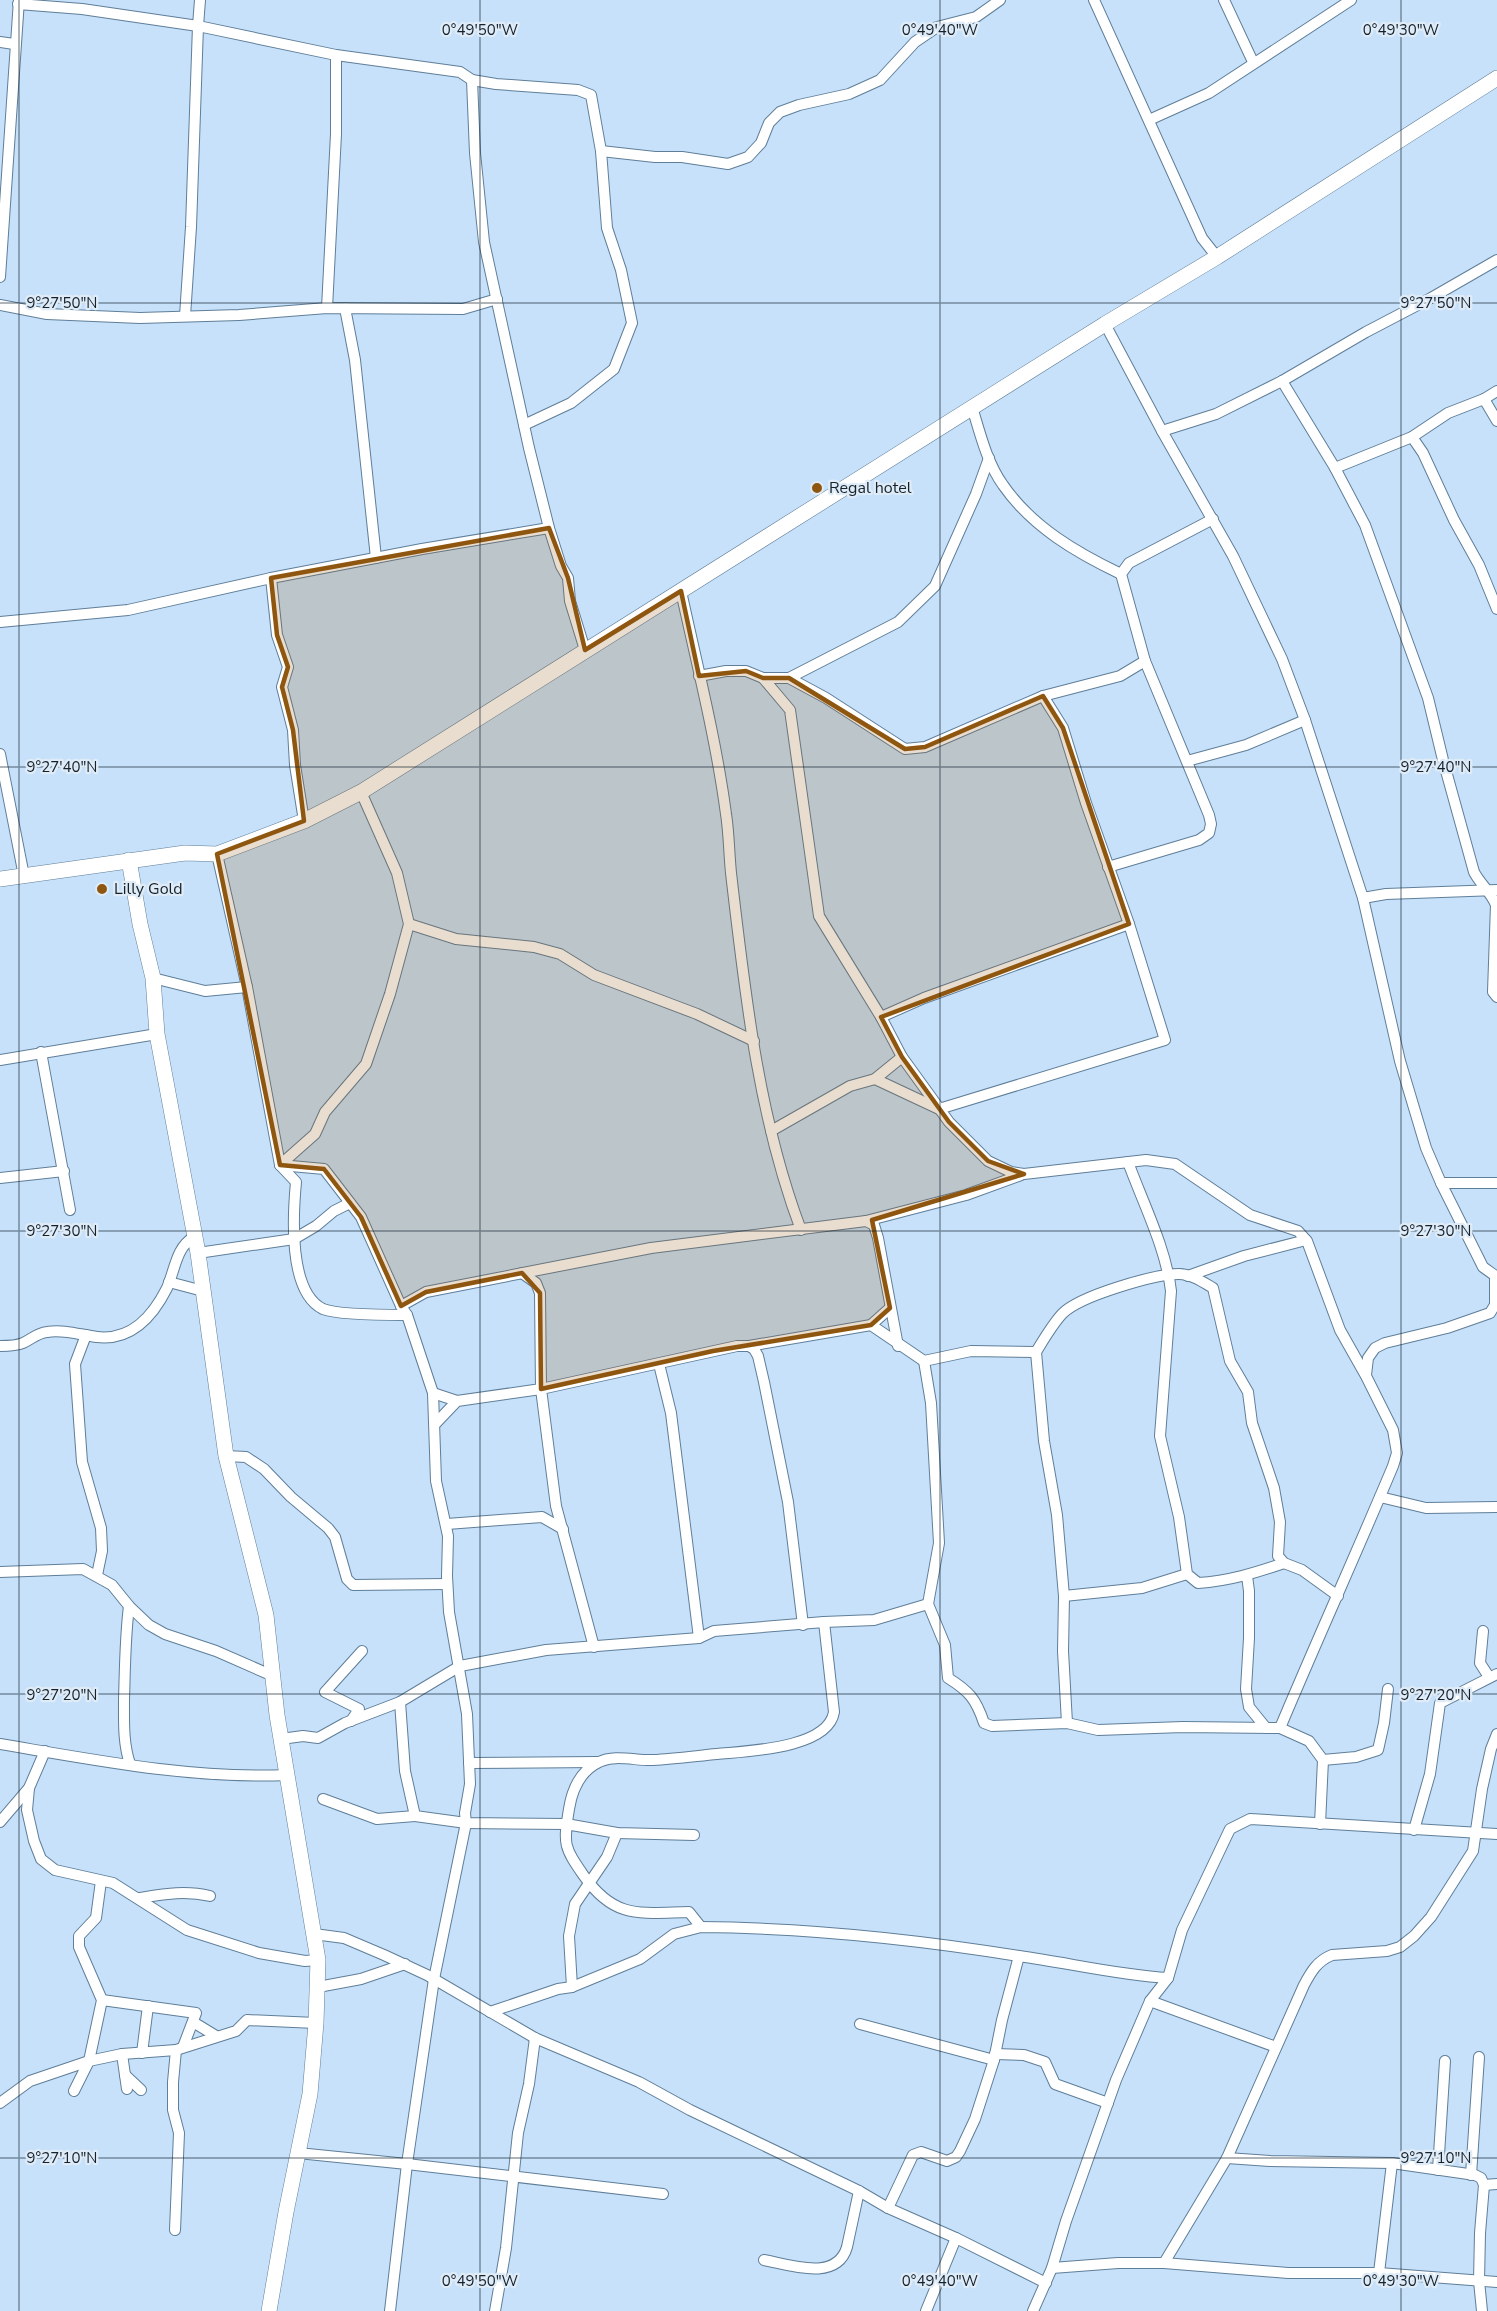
<svg xmlns="http://www.w3.org/2000/svg" width="1497" height="2311" font-family="'Nunito Sans',sans-serif">
	<style>
		.lines { fill: none; stroke-linecap: round; stroke-linejoin: round }
		.street-casing { stroke: #5f7e99; stroke-width: 12 }
		.secondary-casing { stroke: #5f7e99; stroke-width: 16 }
		.street { stroke: #fff; stroke-width: 10 }
		.secondary { stroke: #fff; stroke-width: 15 }
		.marked { fill: #8f560f; fill-opacity: 0.2; stroke: #8f560f; stroke-width: 4.5; stroke-linejoin: round }
		.ticks { fill: none; stroke: #15222c; stroke-width: 1.5; stroke-opacity: 0.45 }
		.poi-dot { fill: #8f560f; stroke: #dfecf8; stroke-width: 2 }
		.labels { text-anchor: middle; dominant-baseline: central; stroke-width: 4.5; stroke-linejoin: round; paint-order: stroke }
		.poi-label { font-size: 16px; fill: #15222c; stroke: #dfecf8; text-anchor: start }
		.ticks-label { font-size: 15px; text-anchor: middle; fill: #15222c; stroke: #dfecf8; stroke-width: 4.5; stroke-linejoin: round; paint-order: stroke }
	</style>
	<rect width="100%" height="100%" fill="#c6e1f9"/>
	<g class="lines">
		<defs>
			<g id="street">
				<path d="M 1094,0 L 1202,238 L 1217,257"/>
				<path d="M 1224,0 L 1253,62"/>
				<path d="M 18,4 L 82,9 L 198,26 L 200,0"/>
				<path d="M 0,42 L 14,44"/>
				<path d="M 472,80 L 475,153 L 484,242 L 529,448 L 549,528 L 561,566 L 568,578 L 570,601 L 585,650"/>
				<path d="M 1149,120 L 1209,93 L 1351,0"/>
				<path d="M 601,151 L 655,157 L 682,157 L 728,164 L 748,157 L 761,143 L 769,123 L 780,112 L 799,105 L 849,94 L 880,80 L 915,42 L 937,27 L 976,17 L 1000,0"/>
				<path d="M 0,277 L 19,0"/>
				<path d="M 0,305 L 47,314 L 140,318 L 239,315 L 327,308 L 463,309 L 497,299"/>
				<path d="M 327,308 L 336,134 L 336,55"/>
				<path d="M 345,308 L 355,360 L 376,558"/>
				<path d="M 185,316 L 191,227 L 198,26 L 336,55 L 460,72 L 472,80 L 496,84 L 578,90 L 591,95 L 601,151 L 607,228 L 621,270 L 632,323 L 614,369 L 571,403 L 524,425"/>
				<path d="M 1105,324 L 1162,431 L 1233,556 L 1282,659 L 1305,720 L 1363,898 L 1386,894 L 1497,890"/>
				<path d="M 1282,381 L 1335,468 L 1365,525 L 1428,698 L 1443,760 L 1474,872 C 1480,884 1491,892 1496,905 L 1493,992 L 1497,997"/>
				<path d="M 1484,399 L 1497,421"/>
				<path d="M 972,407 C 980,433 987,463 1003,485 C 1032,527 1077,553 1121,574"/>
				<path d="M 1162,431 L 1216,414 L 1282,381 L 1366,332 L 1431,298 L 1497,260"/>
				<path d="M 1412,437 L 1423,453 L 1454,520 L 1479,565 L 1497,609"/>
				<path d="M 1335,468 L 1412,437 L 1448,413 L 1484,399 L 1497,391"/>
				<path d="M 271,578 L 277,635 L 288,667 L 282,687 L 293,730 L 295,765 L 304,821"/>
				<path d="M 681,591 C 697,665 716,739 726,814 C 729,833 729,853 731,873 C 745,993 758,1116 801,1230"/>
				<path d="M 0,622 L 128,610 L 271,578 L 422,549 L 549,528"/>
				<path d="M 699,676 L 726,671 L 746,671 L 763,678 L 789,678 L 826,698 L 905,749 L 925,747 L 1043,696 L 1120,676 L 1145,661"/>
				<path d="M 763,678 L 790,710 L 819,916 L 881,1017 L 902,1057 L 949,1122 L 988,1161 L 1011,1172 L 1024,1174 L 1146,1160 L 1175,1164 L 1250,1215 L 1298,1231 L 1307,1241 L 1340,1330 L 1366,1376 L 1393,1430 L 1397,1453 L 1393,1466 C 1356,1554 1317,1640 1280,1728 L 1183,1727 L 1098,1730 L 1067,1723 L 992,1726 L 984,1723 C 976,1699 969,1691 948,1678 L 945,1645 L 928,1604 L 939,1543 L 931,1403 L 924,1361"/>
				<path d="M 789,678 L 898,622 L 935,586 L 976,494 L 989,458"/>
				<path d="M 0,754 L 24,876"/>
				<path d="M 1187,761 L 1246,745 L 1305,720"/>
				<path d="M 217,854 L 247,987 L 280,1165 L 296,1182 C 293,1214 288,1292 323,1309 C 338,1315 389,1315 407,1315"/>
				<path d="M 1108,867 L 1199,840 L 1209,833 L 1211,824 L 1209,815 L 1145,661 L 1121,574 L 1129,563 L 1213,519"/>
				<path d="M 1363,898 L 1400,1061 L 1426,1148 L 1441,1183 L 1483,1267 L 1497,1277"/>
				<path d="M 409,924 L 456,939 L 534,947 L 560,954 L 594,975 L 697,1014 L 754,1041"/>
				<path d="M 153,978 L 205,991 L 247,987"/>
				<path d="M 881,1017 L 924,998 L 1129,924"/>
				<path d="M 41,1052 L 70,1210"/>
				<path d="M 0,1060 L 157,1034"/>
				<path d="M 875,1079 L 939,1109 L 1165,1040 L 1129,924 L 1086,803 L 1063,728 L 1043,696"/>
				<path d="M 771,1131 L 850,1086 L 875,1079 L 902,1057"/>
				<path d="M 1128,1162 C 1143,1203 1166,1248 1171,1291 L 1160,1436 L 1179,1517 L 1187,1574 L 1198,1583 C 1229,1581 1255,1573 1284,1563"/>
				<path d="M 280,1165 L 324,1169 L 361,1217 L 401,1306 L 407,1315 L 433,1393 L 436,1481 L 448,1536 L 447,1576 L 449,1612 L 467,1714 L 470,1784 L 465,1813 L 466,1823 L 434,1979 L 407,2164 L 390,2311"/>
				<path d="M 280,1165 L 315,1134 L 325,1112 L 366,1064 L 390,994 L 409,924 L 397,873 L 361,792"/>
				<path d="M 0,1178 L 64,1171"/>
				<path d="M 1441,1183 L 1497,1183"/>
				<path d="M 866,1221 L 966,1195 L 1021,1175"/>
				<path d="M 198,1253 L 294,1239 L 316,1226 L 334,1211 L 350,1203"/>
				<path d="M 1188,1276 L 1244,1256 L 1306,1240"/>
				<path d="M 169,1282 L 203,1291"/>
				<path d="M 401,1306 L 426,1292 L 651,1248 L 866,1221 L 874,1225 L 878,1238 L 898,1346"/>
				<path d="M 871,1325 L 890,1308"/>
				<path d="M 86,1335 L 75,1364 L 82,1462 L 101,1528 L 102,1551 L 97,1575"/>
				<path d="M 0,1346 C 7,1346 16,1346 23,1343 C 32,1339 37,1333 47,1332 C 64,1329 81,1335 97,1337 C 132,1341 153,1316 167,1288 C 175,1270 176,1247 194,1237"/>
				<path d="M 749,1346 L 871,1325 L 924,1361 L 971,1351 L 1036,1352 C 1044,1339 1052,1325 1062,1314 C 1079,1296 1155,1274 1179,1274 C 1191,1274 1203,1282 1213,1288 L 1230,1361 L 1248,1392 L 1252,1423 L 1274,1488 L 1280,1522 L 1278,1556 L 1284,1563 L 1302,1570 L 1338,1596"/>
				<path d="M 1036,1352 L 1044,1441 L 1057,1515 L 1064,1596 L 1142,1588 L 1187,1574"/>
				<path d="M 659,1364 L 671,1413 L 699,1638"/>
				<path d="M 1366,1375 L 1368,1358 L 1375,1348 L 1385,1343 L 1447,1328 L 1490,1313 L 1495,1305 L 1495,1276"/>
				<path d="M 433,1393 L 457,1401"/>
				<path d="M 436,1423 L 457,1401 L 541,1389 L 540,1293 L 536,1283 L 522,1273"/>
				<path d="M 226,1456 L 246,1457 L 264,1469 L 291,1497 L 328,1528 L 335,1537 L 347,1579 L 353,1585 L 447,1584"/>
				<path d="M 1380,1497 L 1426,1508 L 1497,1507"/>
				<path d="M 447,1524 L 542,1517 L 563,1529"/>
				<path d="M 0,1572 L 83,1569 L 112,1585 L 129,1606 L 149,1625 L 165,1634 L 216,1651 L 273,1676"/>
				<path d="M 1247,1576 L 1249,1591 L 1249,1638 L 1246,1689 L 1249,1707 L 1266,1728"/>
				<path d="M 1064,1596 L 1063,1651 L 1067,1723"/>
				<path d="M 129,1606 C 125,1638 125,1668 124,1700 C 124,1722 123,1743 130,1764"/>
				<path d="M 824,1622 L 874,1620 L 928,1604"/>
				<path d="M 1483,1631 L 1480,1663 L 1489,1677"/>
				<path d="M 594,1647 L 556,1506 L 541,1389 L 737,1346 L 749,1346 L 754,1349 L 758,1356 L 764,1382 L 788,1502 L 803,1625"/>
				<path d="M 351,1721 L 359,1709 L 325,1692 L 362,1651"/>
				<path d="M 1280,1728 L 1309,1741 L 1323,1760 L 1320,1824"/>
				<path d="M 281,1739 L 303,1736 L 318,1738 L 345,1723 L 400,1702"/>
				<path d="M 0,1744 C 95,1760 190,1779 287,1775"/>
				<path d="M 1323,1760 L 1356,1757 L 1378,1750 L 1384,1723 L 1388,1689"/>
				<path d="M 469,1763 L 597,1762"/>
				<path d="M 29,1788 L 27,1810 L 34,1841 L 41,1859 L 55,1870 L 113,1883 L 187,1930 L 259,1953 L 305,1961 L 318,1960"/>
				<path d="M 323,1799 L 377,1819 L 415,1816"/>
				<path d="M 0,1822 L 29,1788 L 45,1751"/>
				<path d="M 1414,1830 L 1430,1774 L 1440,1703 L 1497,1674"/>
				<path d="M 694,1835 L 617,1833 L 566,1824 L 466,1823 L 415,1816 L 405,1771 L 400,1702 L 460,1666 L 546,1650 L 699,1638 L 714,1631 L 824,1622 L 834,1712 C 828,1749 746,1751 717,1754 C 696,1756 674,1759 653,1760 C 637,1761 614,1754 599,1762 C 580,1771 572,1790 569,1809 C 563,1845 564,1847 584,1876 C 615,1920 641,1913 689,1912 L 701,1927"/>
				<path d="M 139,1898 C 164,1894 185,1890 210,1896"/>
				<path d="M 314,1934 L 344,1938 L 384,1955 L 427,1975 L 535,2038 L 639,2082 L 690,2110 L 859,2191 L 888,2208 L 956,2238 L 1046,2283"/>
				<path d="M 318,1987 L 361,1979 L 405,1964"/>
				<path d="M 572,1987 L 569,1936 L 575,1904 L 607,1857 L 617,1833"/>
				<path d="M 102,2000 L 196,2013 L 183,2047"/>
				<path d="M 1150,2001 L 1276,2047"/>
				<path d="M 490,2012 L 558,1989 L 572,1987 L 640,1959 L 674,1934 L 701,1927 C 807,1928 914,1939 1019,1956 C 1069,1963 1118,1975 1168,1978"/>
				<path d="M 193,2022 L 216,2036"/>
				<path d="M 860,2024 L 994,2060"/>
				<path d="M 142,2053 L 148,2006"/>
				<path d="M 122,2054 L 127,2089"/>
				<path d="M 995,2054 L 1024,2055 L 1045,2062 L 1055,2084 L 1108,2103"/>
				<path d="M 125,2075 L 141,2090"/>
				<path d="M 74,2091 L 89,2061 L 102,2000 L 79,1947 L 79,1936 L 96,1918 L 101,1881"/>
				<path d="M 0,2103 L 30,2081 L 89,2061 L 122,2054 L 176,2050 L 236,2031 L 247,2020 L 316,2023"/>
				<path d="M 298,2153 L 407,2164 L 663,2194"/>
				<path d="M 1227,2158 L 1270,2161 L 1392,2163 L 1475,2175 L 1481,2178 L 1484,2185 L 1480,2233 L 1479,2281 L 1482,2311"/>
				<path d="M 1438,2170 L 1445,2061"/>
				<path d="M 1471,2175 L 1479,2057"/>
				<path d="M 1484,2185 L 1497,2184"/>
				<path d="M 888,2208 L 913,2155 L 921,2152 L 947,2161 L 956,2157 L 960,2151 L 975,2119 L 994,2060 L 1002,2020 L 1019,1956"/>
				<path d="M 175,2230 L 179,2133 L 173,2110 L 173,2082 L 176,2050"/>
				<path d="M 764,2260 C 790,2265 837,2282 847,2247 L 859,2191"/>
				<path d="M 1164,2263 L 1227,2158 L 1304,1985 C 1311,1972 1317,1961 1332,1955 L 1387,1951 L 1400,1947 L 1414,1936 L 1431,1917 L 1473,1851 L 1482,1789 L 1491,1749 L 1497,1734"/>
				<path d="M 1052,2268 L 1118,2263 L 1164,2263 L 1288,2273 L 1379,2273 L 1497,2282"/>
				<path d="M 1379,2273 L 1392,2163"/>
				<path d="M 495,2311 L 506,2248 L 518,2133 L 529,2084 L 535,2038"/>
				<path d="M 926,2311 L 956,2238"/>
				<path d="M 1033,2311 L 1052,2268 L 1066,2221 L 1116,2080 L 1150,2001 L 1168,1978 L 1182,1930 L 1230,1829 L 1250,1819 L 1497,1834"/>
			</g>
			<g id="secondary">
				<path d="M 129,860 L 140,924 L 153,978 L 157,1034 L 198,1253 L 226,1456 L 266,1615 L 277,1715 L 318,1960 L 316,2023 L 310,2094 L 286,2212 L 269,2311"/>
				<path d="M 0,879 L 185,853 L 217,854 L 304,821 L 361,792 L 1105,324 L 1217,257 L 1497,78"/>
			</g>
		</defs>
		<use href="#street" class="street-casing"/>
		<use href="#secondary" class="secondary-casing"/>
		<use href="#street" class="street"/>
		<use href="#secondary" class="secondary"/>
	</g>
	<path class="marked" d="M 549,528 L 568,578 L 585,650 L 681,591 L 699,676 L 746,671 L 763,678 L 789,678 L 905,749 L 925,747 L 1043,696 L 1063,728 L 1129,924 L 881,1017 L 902,1057 L 949,1122 L 988,1161 L 1024,1174 L 872,1220 L 890,1308 L 871,1325 L 713,1351 L 541,1389 L 540,1293 L 522,1273 L 426,1292 L 401,1306 L 361,1217 L 324,1169 L 280,1165 L 217,854 L 304,821 L 293,730 L 282,687 L 288,667 L 277,635 L 271,578 Z"/>
	<path class="ticks" d="M 19,0 L 19,2311M 480,0 L 480,2311M 940,0 L 940,2311M 1401,0 L 1401,2311M 0,303 L 1497,303M 0,767 L 1497,767M 0,1231 L 1497,1231M 0,1694 L 1497,1694M 0,2158 L 1497,2158"/>
	<g class="poi-dot">
		<circle cx="817" cy="488" r="6"/>
		<circle cx="102" cy="889" r="6"/>
	</g>
	<g class="labels">
		<g class="poi-label">
			<text x="829" y="488">Regal hotel</text>
			<text x="114" y="889">Lilly Gold</text>
		</g>
	</g>
	<g class="ticks-label">
		<text x="480" y="35">0°49'50"W</text>
		<text x="940" y="35">0°49'40"W</text>
		<text x="1401" y="35">0°49'30"W</text>
		<text x="62" y="308">9°27'50"N</text>
		<text x="1436" y="308">9°27'50"N</text>
		<text x="62" y="772">9°27'40"N</text>
		<text x="1436" y="772">9°27'40"N</text>
		<text x="62" y="1236">9°27'30"N</text>
		<text x="1436" y="1236">9°27'30"N</text>
		<text x="62" y="1700">9°27'20"N</text>
		<text x="1436" y="1700">9°27'20"N</text>
		<text x="62" y="2163">9°27'10"N</text>
		<text x="1436" y="2163">9°27'10"N</text>
		<text x="480" y="2286">0°49'50"W</text>
		<text x="940" y="2286">0°49'40"W</text>
		<text x="1401" y="2286">0°49'30"W</text>
	</g>
</svg>
